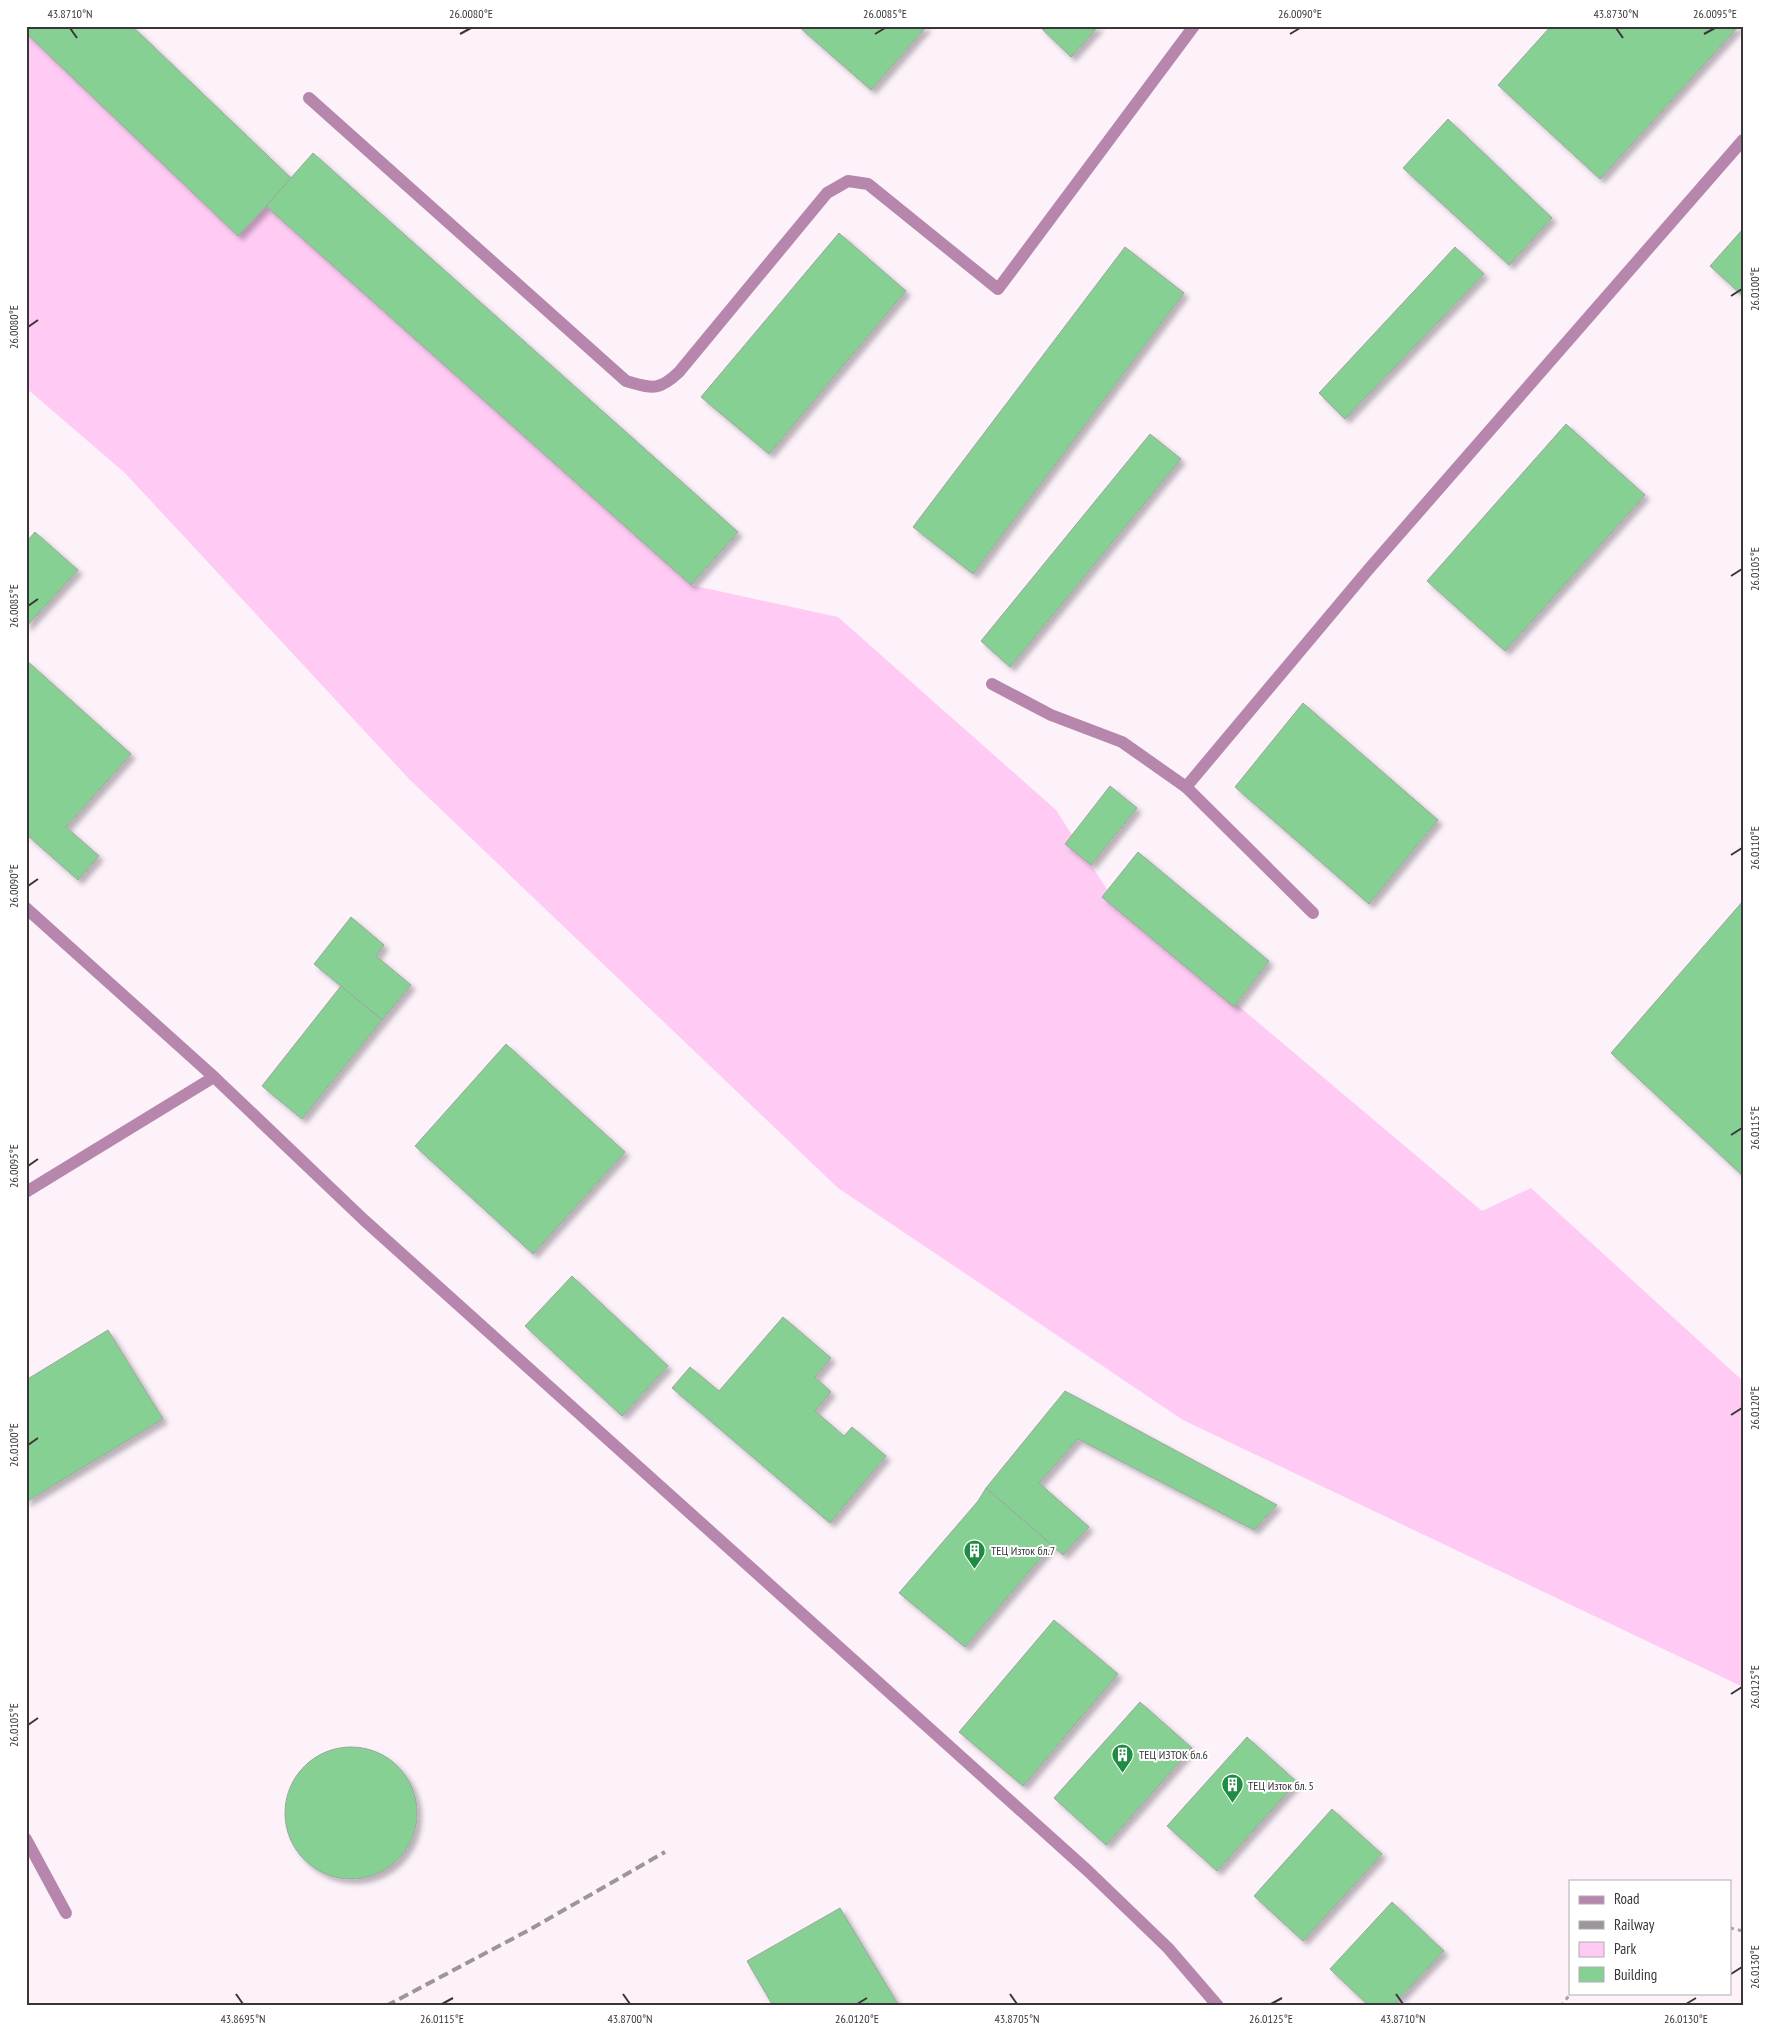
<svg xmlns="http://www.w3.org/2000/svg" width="1769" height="2032" font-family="'PT Sans Narrow',sans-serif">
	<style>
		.green { fill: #ffcbf4 }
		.building { fill: #86d094; stroke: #9da69e; filter: url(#shadow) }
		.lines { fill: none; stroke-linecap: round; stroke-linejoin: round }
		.path { stroke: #aaa2a8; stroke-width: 3; stroke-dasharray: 4 4; stroke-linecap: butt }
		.minor { stroke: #b686ac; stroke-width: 12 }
		.rail { stroke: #9d959b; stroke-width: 4; stroke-dasharray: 10 5; stroke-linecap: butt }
		.ticks { fill: none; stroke: #393538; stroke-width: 2 }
		.labels { text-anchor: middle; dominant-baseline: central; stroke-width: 4; stroke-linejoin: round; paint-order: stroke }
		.poi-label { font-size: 12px; fill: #393538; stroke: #fff; text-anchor: start }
		.neatline { fill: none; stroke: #393538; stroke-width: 2 }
		.ticks-label { font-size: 12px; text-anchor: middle; fill: #393538 }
	</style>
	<defs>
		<filter id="shadow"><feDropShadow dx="4.5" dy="4.5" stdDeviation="2.5" flood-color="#0004"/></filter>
	</defs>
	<rect width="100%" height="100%" fill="#fdf2fa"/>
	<path class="green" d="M 26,33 L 266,206 L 691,585 L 838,617 L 1056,810 L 1115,902 L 1482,1211 L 1531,1188 L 1743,1381 L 1743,1687 L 1183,1420 L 838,1188 L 410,780 L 125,473 L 26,388 Z"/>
	<g class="building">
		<path d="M 26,26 L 132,26 L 292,179 L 238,236 L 26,33 Z"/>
		<path d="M 798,26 L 927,26 L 871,90 Z"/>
		<path d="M 1039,26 L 1099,26 L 1071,57 Z"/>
		<path d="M 1551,26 L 1739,26 L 1600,179 L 1498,85 Z"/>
		<path d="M 1448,119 L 1552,218 L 1509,265 L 1403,168 Z"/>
		<path d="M 313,153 L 738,532 L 691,585 L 266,206 Z"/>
		<path d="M 1743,229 L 1743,296 L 1710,266 Z"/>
		<path d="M 839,233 L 906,291 L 769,454 L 701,397 Z"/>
		<path d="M 1125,247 L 1184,293 L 973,574 L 913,527 Z"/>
		<path d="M 1455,247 L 1484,274 L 1345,419 L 1319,393 Z"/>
		<path d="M 1566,424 L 1645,495 L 1505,651 L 1427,581 Z"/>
		<path d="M 1150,434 L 1181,459 L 1010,667 L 981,641 Z"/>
		<path d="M 35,532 L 78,570 L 26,627 L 26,542 Z"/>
		<path d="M 26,660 L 131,754 L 66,827 L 99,856 L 78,880 L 26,834 Z"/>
		<path d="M 1303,703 L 1438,820 L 1369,904 L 1235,787 Z"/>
		<path d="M 1110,786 L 1137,808 L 1091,865 L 1065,844 Z"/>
		<path d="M 1138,852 L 1269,961 L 1234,1007 L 1102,897 Z"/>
		<path d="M 1743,901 L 1743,1176 L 1611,1053 Z"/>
		<path d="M 351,917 L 384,945 L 376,956 L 411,985 L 382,1020 L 314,964 Z"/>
		<path d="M 341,986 L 382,1020 L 302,1119 L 262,1086 Z"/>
		<path d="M 506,1044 L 625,1152 L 533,1254 L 415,1146 Z"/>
		<path d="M 572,1276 L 668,1366 L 622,1416 L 525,1326 Z"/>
		<path d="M 783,1317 L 831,1358 L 815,1377 L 831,1392 L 815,1411 L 844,1436 L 852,1427 L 886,1456 L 830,1523 L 672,1388 L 690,1367 L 719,1391 Z"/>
		<path d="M 108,1330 L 163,1419 L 26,1502 L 26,1380 Z"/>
		<path d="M 1065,1391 L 1277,1505 L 1254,1530 L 1078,1439 L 1039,1483 L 1089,1527 L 1063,1555 L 986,1488 Z"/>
		<path d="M 986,1488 L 1052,1545 L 965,1647 L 899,1593 L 978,1501 Z"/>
		<path d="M 1054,1620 L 1118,1674 L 1023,1786 L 959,1732 Z"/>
		<path d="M 1140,1702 L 1192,1748 L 1106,1845 L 1054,1798 Z"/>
		<path d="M 1247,1737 L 1297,1782 L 1217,1871 L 1167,1826 Z"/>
		<circle cx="351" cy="1813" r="66"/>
		<path d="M 1332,1809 L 1382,1854 L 1303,1941 L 1254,1896 Z"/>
		<path d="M 1392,1902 L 1444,1951 L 1392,2006 L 1369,2006 L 1330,1969 Z"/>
		<path d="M 840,1908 L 899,2006 L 773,2006 L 747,1961 Z"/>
	</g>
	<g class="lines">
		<g class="path">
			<path d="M 1730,1928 L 1743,1931"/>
			<path d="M 1561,2006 L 1571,1993"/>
		</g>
		<g class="minor">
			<path d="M 309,98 L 626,381 C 652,388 658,392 679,372 L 827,193 L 848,181 L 868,184 L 998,289 L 1194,26"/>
			<path d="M 992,684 L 1051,715 L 1122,742 L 1186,787 L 1368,570 L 1743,140"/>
			<path d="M 1186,787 L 1313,913"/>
			<path d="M 26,908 L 214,1077 L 364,1220 L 1088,1871 L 1168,1948 L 1218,2006"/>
			<path d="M 26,1192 L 214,1077"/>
			<path d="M 26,1839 L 66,1913"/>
		</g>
		<path class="rail" d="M 386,2006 L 529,1930 L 665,1852"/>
	</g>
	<path class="ticks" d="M 70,28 L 77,38M 1616,28 L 1623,38M 460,34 L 471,28M 875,34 L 885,28M 1290,34 L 1300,28M 1704,34 L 1715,28M 1731,296 L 1742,289M 28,327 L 38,320M 1731,576 L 1742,569M 28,606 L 38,599M 1731,855 L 1742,848M 28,886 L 38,879M 1731,1135 L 1742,1128M 28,1166 L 38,1159M 1731,1415 L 1742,1408M 28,1445 L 38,1438M 1731,1694 L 1742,1687M 28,1725 L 38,1718M 1731,1974 L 1742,1967M 236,1994 L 243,2004M 623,1994 L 630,2004M 1010,1994 L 1017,2004M 1396,1994 L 1403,2004M 442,2004 L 453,1998M 857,2004 L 867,1998M 1271,2004 L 1282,1998M 1686,2004 L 1696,1998"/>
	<defs>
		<symbol id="building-pin" viewBox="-11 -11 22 30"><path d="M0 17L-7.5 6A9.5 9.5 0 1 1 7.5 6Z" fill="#1f8b43" stroke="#fff"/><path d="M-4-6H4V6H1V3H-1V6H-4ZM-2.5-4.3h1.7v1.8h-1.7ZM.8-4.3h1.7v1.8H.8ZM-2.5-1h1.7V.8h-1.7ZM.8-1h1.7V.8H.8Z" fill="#fff"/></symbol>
	</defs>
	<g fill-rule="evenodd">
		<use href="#building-pin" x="962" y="1538" width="25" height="34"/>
		<use href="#building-pin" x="1110" y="1742" width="25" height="34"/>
		<use href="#building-pin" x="1220" y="1772" width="25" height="34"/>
	</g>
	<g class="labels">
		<g class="poi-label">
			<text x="991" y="1550">ТЕЦ Изток бл.7</text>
			<text x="1139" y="1754">ТЕЦ ИЗТОК бл.6</text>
			<text x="1248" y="1785">ТЕЦ Изток бл. 5</text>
		</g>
	</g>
	<rect width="1769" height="2032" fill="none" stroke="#ffffff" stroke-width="55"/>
	<rect x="1569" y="1880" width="162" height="115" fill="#ffffff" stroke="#b0aeaf"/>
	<rect x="1579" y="1896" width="25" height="8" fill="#b686ac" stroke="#b0aeaf"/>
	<text x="1614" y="1904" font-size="15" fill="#393538">Road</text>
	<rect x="1579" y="1921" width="25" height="8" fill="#9d959b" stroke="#b0aeaf"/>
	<text x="1614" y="1930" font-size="15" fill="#393538">Railway</text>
	<rect x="1579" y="1942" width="25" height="15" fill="#ffcbf4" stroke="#b0aeaf"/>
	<text x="1614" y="1954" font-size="15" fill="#393538">Park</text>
	<rect x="1579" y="1967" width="25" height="15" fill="#86d094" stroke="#b0aeaf"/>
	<text x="1614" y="1980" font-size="15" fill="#393538">Building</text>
	<rect x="28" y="28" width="1714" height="1976" class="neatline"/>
	<g class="ticks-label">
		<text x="70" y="18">43.8710°N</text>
		<text x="471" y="18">26.0080°E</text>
		<text x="885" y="18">26.0085°E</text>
		<text x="1300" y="18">26.0090°E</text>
		<text x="1616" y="18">43.8730°N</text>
		<text x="1715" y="18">26.0095°E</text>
		<text transform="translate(1755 289) rotate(-90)" y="4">26.0100°E</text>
		<text transform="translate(14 327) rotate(-90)" y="4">26.0080°E</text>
		<text transform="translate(1755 569) rotate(-90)" y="4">26.0105°E</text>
		<text transform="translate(14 606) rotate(-90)" y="4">26.0085°E</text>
		<text transform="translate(1755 848) rotate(-90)" y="4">26.0110°E</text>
		<text transform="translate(14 886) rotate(-90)" y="4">26.0090°E</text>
		<text transform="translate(1755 1128) rotate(-90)" y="4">26.0115°E</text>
		<text transform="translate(14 1166) rotate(-90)" y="4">26.0095°E</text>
		<text transform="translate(1755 1408) rotate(-90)" y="4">26.0120°E</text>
		<text transform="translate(14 1445) rotate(-90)" y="4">26.0100°E</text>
		<text transform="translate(1755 1687) rotate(-90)" y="4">26.0125°E</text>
		<text transform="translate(14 1725) rotate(-90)" y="4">26.0105°E</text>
		<text transform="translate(1755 1967) rotate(-90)" y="4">26.0130°E</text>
		<text x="243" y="2023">43.8695°N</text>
		<text x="442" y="2023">26.0115°E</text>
		<text x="630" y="2023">43.8700°N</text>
		<text x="857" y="2023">26.0120°E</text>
		<text x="1017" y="2023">43.8705°N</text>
		<text x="1271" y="2023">26.0125°E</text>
		<text x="1403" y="2023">43.8710°N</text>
		<text x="1686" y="2023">26.0130°E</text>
	</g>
</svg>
